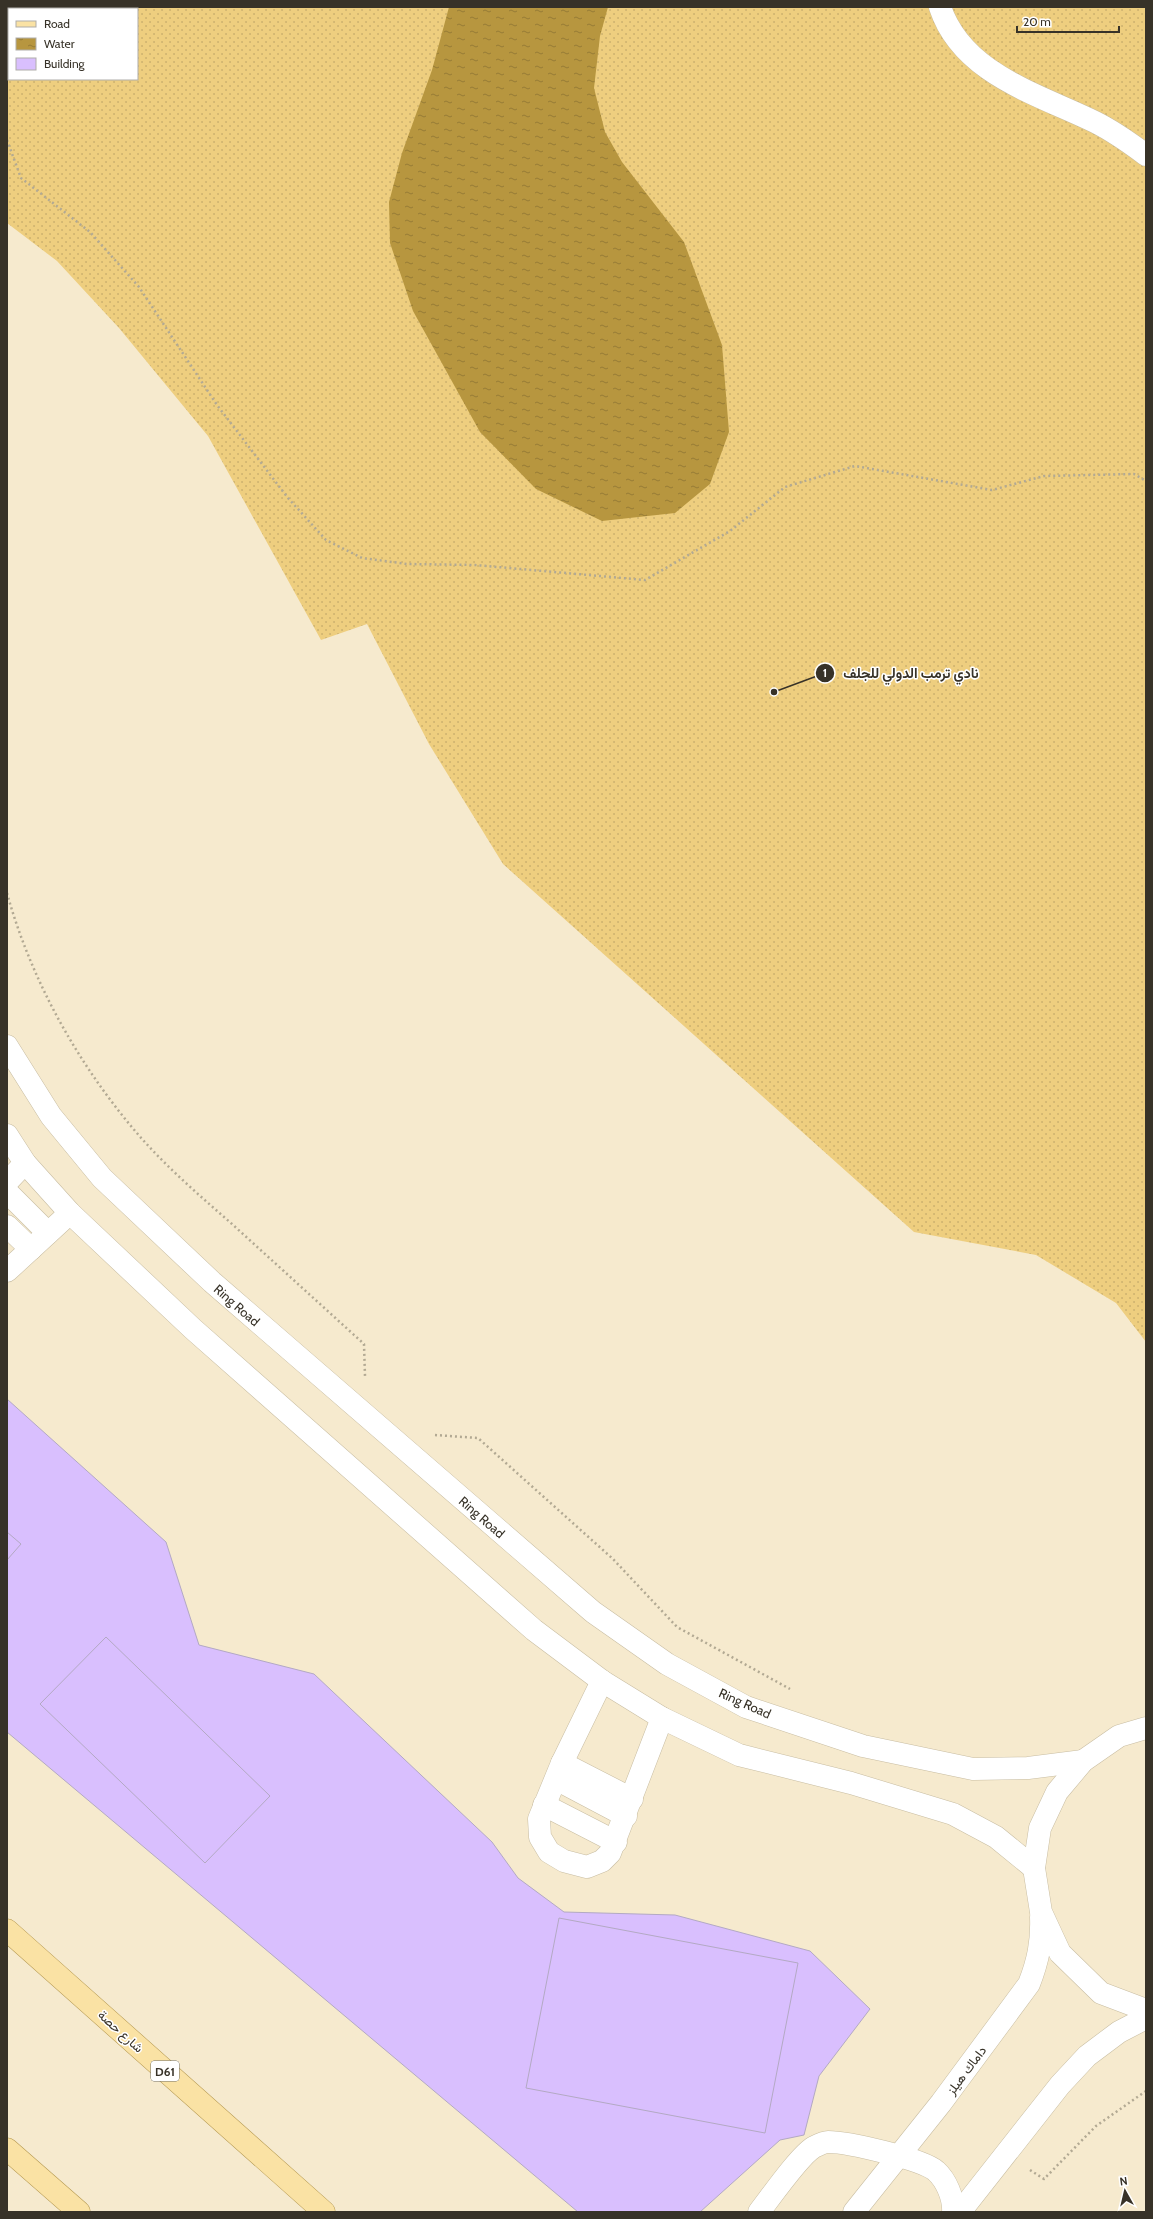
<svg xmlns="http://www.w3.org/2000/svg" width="1153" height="2219" font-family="Cabin,Vazirmatn,sans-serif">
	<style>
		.grass { fill: url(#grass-dots); fill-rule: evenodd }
		.water { fill: url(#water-ripples) }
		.building { fill: #d9bffe; stroke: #b3a9c3 }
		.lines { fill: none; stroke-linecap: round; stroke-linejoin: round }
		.minor-casing { stroke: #c8bda2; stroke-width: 23 }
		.major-casing { stroke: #b49851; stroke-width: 23 }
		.path { stroke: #b2a993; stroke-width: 2.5; stroke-dasharray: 2 3; stroke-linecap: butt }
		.minor { stroke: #fff; stroke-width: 22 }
		.major { stroke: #fae2a4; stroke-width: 22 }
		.labels { text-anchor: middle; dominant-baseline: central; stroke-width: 3; stroke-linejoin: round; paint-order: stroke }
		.shield { fill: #fff; stroke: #737068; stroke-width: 1 }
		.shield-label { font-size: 12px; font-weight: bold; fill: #373228 }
		.street-label { font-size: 13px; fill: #373228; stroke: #fff }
		.leader { fill: none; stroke: #373228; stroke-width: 1.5 }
		.callout-dot { fill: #373228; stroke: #fff; stroke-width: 1.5 }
		.mark-label { font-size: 12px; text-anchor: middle; font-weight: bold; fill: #fff }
		.callout-label { font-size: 14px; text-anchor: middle; font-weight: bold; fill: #373228; stroke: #fff; stroke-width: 3; stroke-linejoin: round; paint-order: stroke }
	</style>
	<defs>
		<pattern id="grass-dots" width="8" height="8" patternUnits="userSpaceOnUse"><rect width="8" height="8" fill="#eece7f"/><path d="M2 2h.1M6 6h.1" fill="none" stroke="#cdb16e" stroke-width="1.8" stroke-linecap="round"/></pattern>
		<pattern id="water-ripples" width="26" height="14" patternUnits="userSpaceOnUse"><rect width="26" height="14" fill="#b7963f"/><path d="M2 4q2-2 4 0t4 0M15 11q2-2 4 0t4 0" fill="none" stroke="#967b35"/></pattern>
	</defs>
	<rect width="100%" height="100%" fill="#f6eace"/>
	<path class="grass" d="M 7,7 L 1146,7 L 1146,1342 L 1116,1303 L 1036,1255 L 914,1232 L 503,864 L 429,744 L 367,624 L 321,640 L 208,436 L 119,328 L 57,261 L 7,223 ZM 9,9 L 137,9 L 137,79 L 9,79 Z"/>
	<path class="water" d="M 449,7 L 608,7 L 600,36 L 594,88 L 605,132 L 622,162 L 684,242 L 722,345 L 729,432 L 710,484 L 675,513 L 602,521 L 536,489 L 480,432 L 413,311 L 390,243 L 389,202 L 402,153 L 432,70 Z"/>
	<g class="building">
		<path d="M 7,1399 L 166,1542 L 199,1645 L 314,1674 L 492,1842 L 518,1878 L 564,1912 L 675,1915 L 810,1951 L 870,2009 L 819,2076 L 804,2135 L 780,2140 L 700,2212 L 578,2212 L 7,1732 Z"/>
		<path d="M 7,1532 L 21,1544 L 7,1560 Z"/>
		<path d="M 106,1637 L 270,1796 L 205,1863 L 40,1704 Z"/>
		<path d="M 559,1918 L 798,1963 L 765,2133 L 526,2088 Z"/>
	</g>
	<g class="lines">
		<defs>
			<g id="minor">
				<path d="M 940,7 C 962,74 1038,94 1095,122 C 1113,131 1130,143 1146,155"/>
				<path d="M 7,1046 L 51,1116 L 102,1178 L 212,1282 L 593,1612 L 667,1664 L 746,1707 L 863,1746 L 973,1769 L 1028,1768 L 1083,1761"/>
				<path d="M 7,1135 L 25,1163 L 70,1213 L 193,1329 L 534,1630 L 602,1681 L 662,1718 L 739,1755 L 851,1783 L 953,1814 L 996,1837 L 1034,1868"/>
				<path d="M 7,1182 L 25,1163"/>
				<path d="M 7,1192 L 48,1233"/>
				<path d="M 7,1226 L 31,1249"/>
				<path d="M 7,1271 L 70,1213"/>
				<path d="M 602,1681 L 562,1763 L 539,1819 L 540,1837 L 549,1852 L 564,1861 L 587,1867 L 602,1861 L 610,1853 L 662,1718"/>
				<path d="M 1146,1728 L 1119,1736 L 1083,1761 L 1057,1792 L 1040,1828 L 1034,1868 L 1041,1912 L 1060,1953 L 1101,1993 L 1146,2010"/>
				<path d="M 562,1763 L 632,1799"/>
				<path d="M 556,1779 L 626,1816"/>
				<path d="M 544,1805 L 616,1842"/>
				<path d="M 759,2212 C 770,2198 800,2155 814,2147 C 818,2145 824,2142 828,2142 C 848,2142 922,2159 936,2171 C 946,2180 954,2198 953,2212"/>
				<path d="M 854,2212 L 941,2103 L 1029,1984 C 1038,1961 1042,1942 1041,1917"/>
				<path d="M 960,2212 L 1060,2085 L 1087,2056 L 1119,2032 L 1146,2018"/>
			</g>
			<g id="major">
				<path d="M 7,1930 L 324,2212"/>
				<path d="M 7,2149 L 79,2212"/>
			</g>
		</defs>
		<use href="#minor" class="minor-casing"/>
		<use href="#major" class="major-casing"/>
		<g class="path">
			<path d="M 7,13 L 8,7"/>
			<path d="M 7,140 L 21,178 L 90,232 L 139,287 L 217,405 L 288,498 L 326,540 L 362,558 L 407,564 L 475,565 L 645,580 L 730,531 L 785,487 L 855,466 L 992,490 L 1044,476 L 1134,474 L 1146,481"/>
			<path d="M 7,893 C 31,980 78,1064 136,1132 C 165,1166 199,1195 232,1224 C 276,1264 320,1304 364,1344 L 365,1376"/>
			<path d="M 435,1435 L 478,1438 L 613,1559 L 677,1627 L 790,1689"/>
			<path d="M 1030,2170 L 1044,2179 L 1096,2126 L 1146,2091"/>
		</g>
		<use href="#minor" class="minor"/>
		<use href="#major" class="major"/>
	</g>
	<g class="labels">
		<rect class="shield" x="151" y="2061" width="28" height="20" rx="3"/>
		<g class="shield-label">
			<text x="165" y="2071">D61</text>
		</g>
		<g class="street-label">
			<text transform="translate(237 1305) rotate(41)">Ring Road</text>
			<text transform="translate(482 1517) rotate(41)">Ring Road</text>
			<text transform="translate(745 1703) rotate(24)">Ring Road</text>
			<text transform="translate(121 2031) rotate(42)">شارع حصة</text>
			<text transform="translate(966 2070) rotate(-53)">داماك هيلز</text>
		</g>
	</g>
	<path class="leader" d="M774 692L825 673"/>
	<g class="callout-dot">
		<circle cx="774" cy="692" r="4"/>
		<circle cx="825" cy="673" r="10"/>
	</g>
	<g class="mark-label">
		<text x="825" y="677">1</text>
	</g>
	<g class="callout-label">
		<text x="911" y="678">نادي ترمب الدولي للجلف</text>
	</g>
	<rect width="1153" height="2219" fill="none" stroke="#373228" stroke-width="16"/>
	<rect x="8" y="8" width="130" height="72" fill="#ffffff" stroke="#afada9"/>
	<rect x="16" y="21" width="20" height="6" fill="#fae2a4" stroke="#afada9"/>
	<text x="44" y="28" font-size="12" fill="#373228">Road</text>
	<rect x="16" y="38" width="20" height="12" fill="url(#water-ripples)" stroke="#afada9"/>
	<text x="44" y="48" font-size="12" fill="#373228">Water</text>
	<rect x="16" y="58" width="20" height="12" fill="#d9bffe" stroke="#afada9"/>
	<text x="44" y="68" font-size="12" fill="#373228">Building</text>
	<g transform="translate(1125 2191) rotate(352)" stroke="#ffffff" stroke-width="3" paint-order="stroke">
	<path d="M0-3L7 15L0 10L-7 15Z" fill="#373228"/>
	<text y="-6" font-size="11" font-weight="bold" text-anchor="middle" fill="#373228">N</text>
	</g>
	<path d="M1017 26v6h102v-6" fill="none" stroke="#373228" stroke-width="2"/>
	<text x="1023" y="26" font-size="12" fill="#373228" stroke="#ffffff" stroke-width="3" paint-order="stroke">20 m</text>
</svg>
